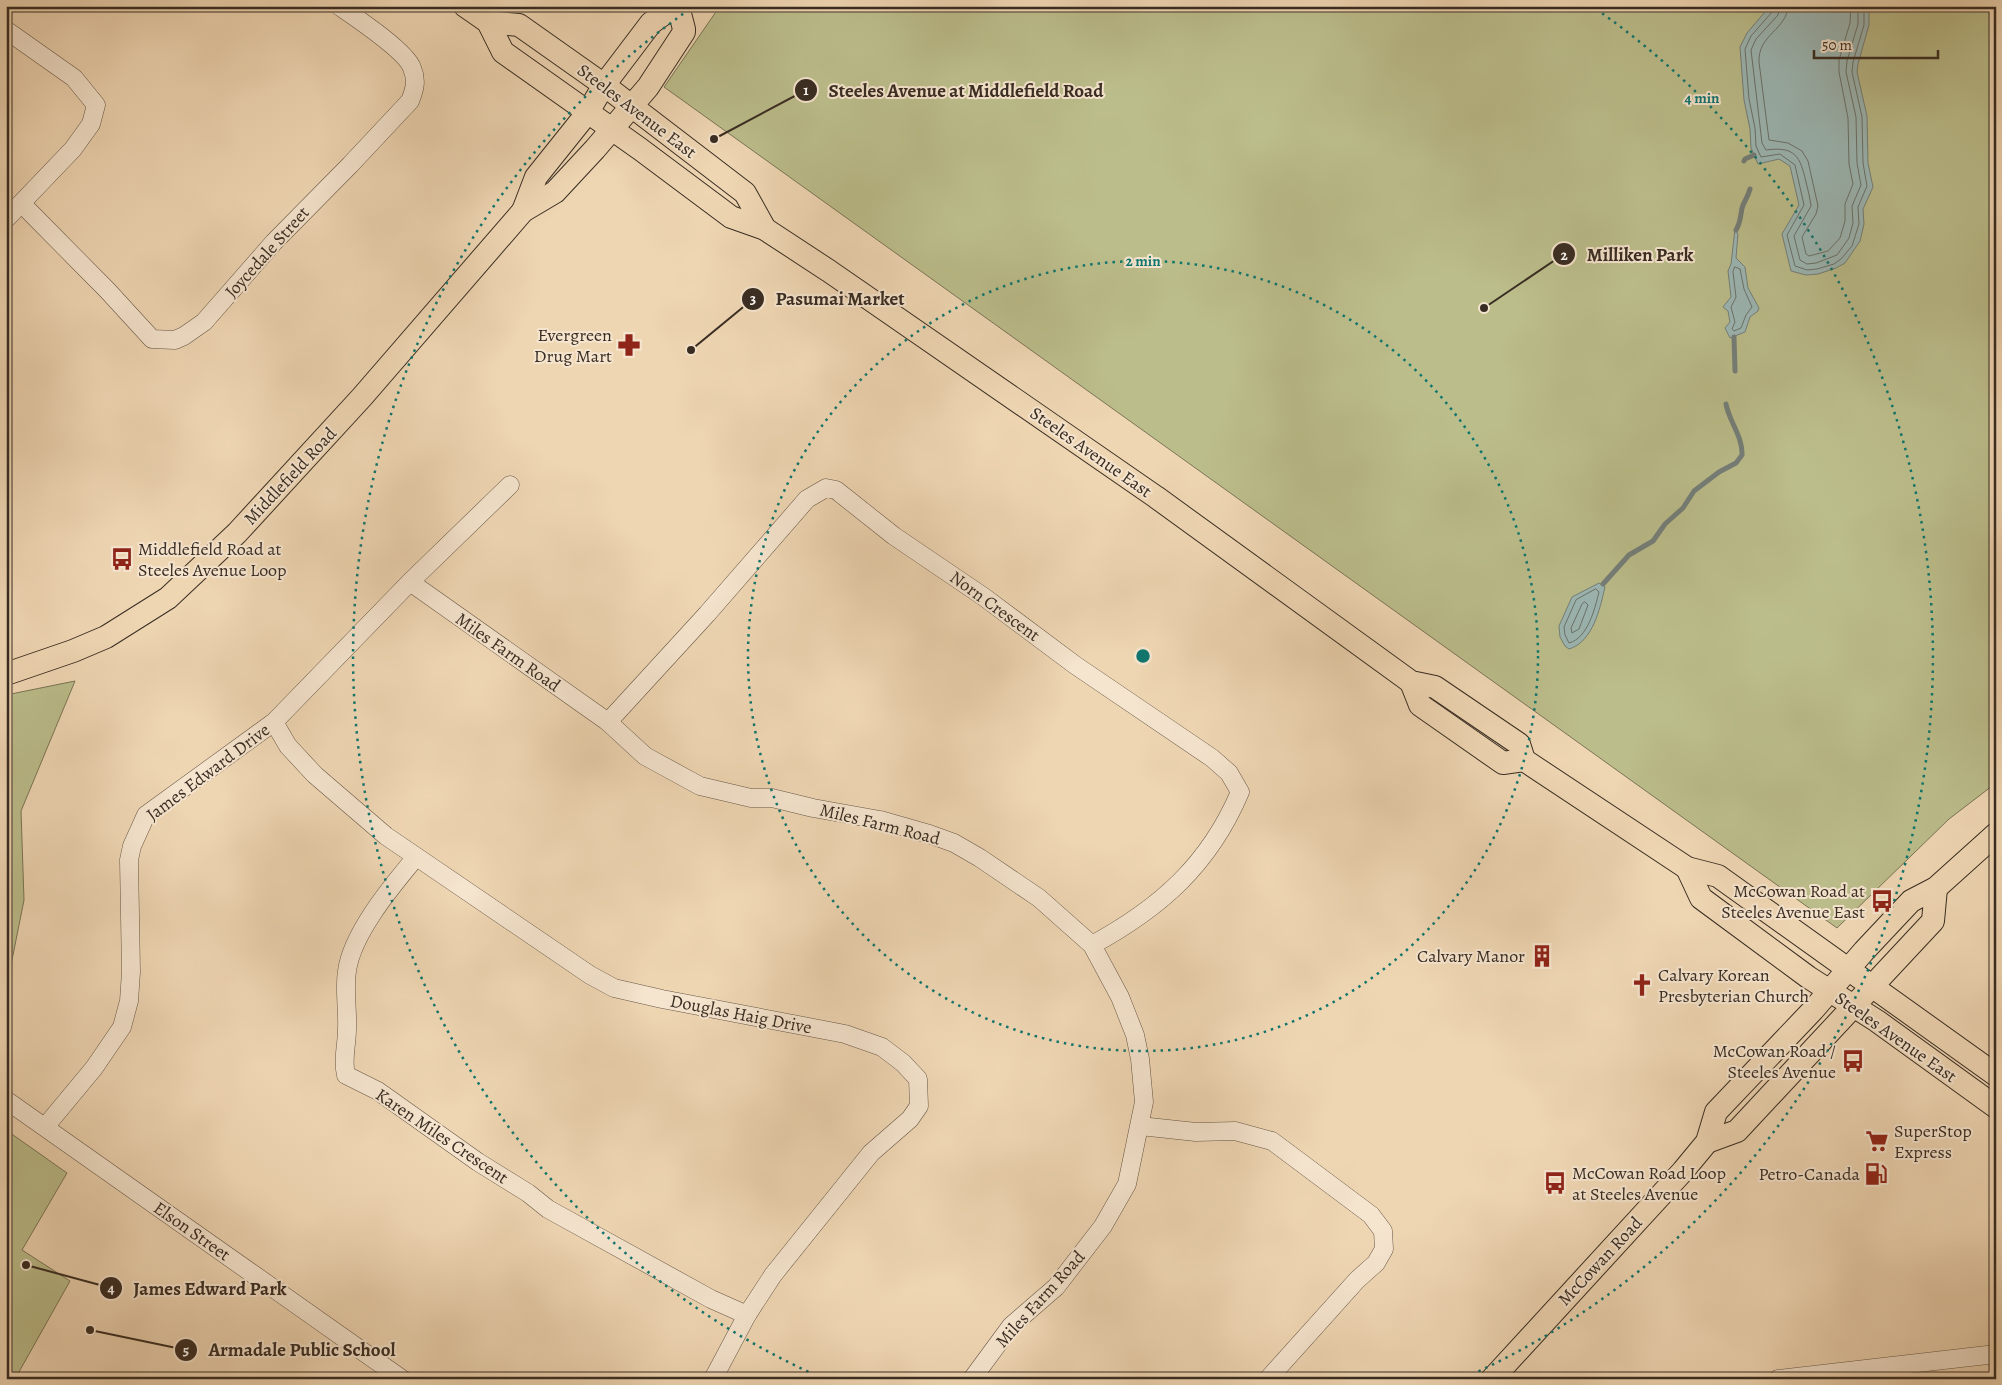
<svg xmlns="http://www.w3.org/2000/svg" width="2002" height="1385" font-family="Alegreya,serif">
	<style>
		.green { fill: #bbbd8b; stroke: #7a7456 }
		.water { fill: #9cb7b4; stroke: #747f7a }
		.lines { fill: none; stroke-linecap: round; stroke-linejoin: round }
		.shore { stroke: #6a726b; stroke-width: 1 }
		.stream { stroke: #747f7a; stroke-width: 5 }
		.minor-casing { stroke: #665646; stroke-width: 19 }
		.major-casing { stroke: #382c22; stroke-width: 24 }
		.minor { stroke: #f5e4ce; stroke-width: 18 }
		.major { stroke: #efd6b3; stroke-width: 22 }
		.ring { fill: none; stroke: #0f766e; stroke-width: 2.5; stroke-dasharray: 2.5 5 }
		.labels { text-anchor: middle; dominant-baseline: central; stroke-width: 4; stroke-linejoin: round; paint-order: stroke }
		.street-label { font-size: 18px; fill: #382c22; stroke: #f5e4ce }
		.poi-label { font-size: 18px; fill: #382c22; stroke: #f5e4ce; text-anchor: end }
		.centre { fill: #0f766e; stroke: #f5e4ce; stroke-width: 2.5 }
		.ring-label { font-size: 15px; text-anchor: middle; font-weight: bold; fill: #0f766e; stroke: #f5e4ce; stroke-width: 4; stroke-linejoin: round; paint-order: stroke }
		.leader { fill: none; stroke: #382c22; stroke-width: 2 }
		.callout-dot { fill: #382c22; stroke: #f5e4ce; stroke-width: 2 }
		.mark-label { font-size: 15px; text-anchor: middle; font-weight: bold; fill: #fff }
		.callout-label { font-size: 19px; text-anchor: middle; font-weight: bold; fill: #382c22; stroke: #f5e4ce; stroke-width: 4; stroke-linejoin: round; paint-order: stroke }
	</style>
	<rect width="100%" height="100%" fill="#efd6b3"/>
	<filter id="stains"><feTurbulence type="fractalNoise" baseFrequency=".004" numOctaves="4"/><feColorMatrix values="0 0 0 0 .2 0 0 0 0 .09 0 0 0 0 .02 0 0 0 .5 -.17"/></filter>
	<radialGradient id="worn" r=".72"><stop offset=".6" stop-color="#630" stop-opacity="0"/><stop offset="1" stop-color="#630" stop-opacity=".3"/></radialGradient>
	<g class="green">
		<path d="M 720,6 L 1996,6 L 1996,783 L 1949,819 L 1837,928 L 664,87 Z"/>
		<path d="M 75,681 L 21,811 L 24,900 L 9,975 L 6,978 L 6,695 Z"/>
		<path d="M 6,1130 L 67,1173 L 22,1250 L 70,1281 L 15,1379 L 6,1379 Z"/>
	</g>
	<g class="water">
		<path d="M 1770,6 L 1869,6 L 1869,25 L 1858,64 L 1857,72 L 1867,116 L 1868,163 L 1873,187 L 1863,209 L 1864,224 L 1860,241 L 1845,263 L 1836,268 L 1818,274 L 1806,275 L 1791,271 L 1782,234 L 1799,205 L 1790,166 L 1779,159 L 1758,164 L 1751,148 L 1750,129 L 1744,100 L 1740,47 L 1747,33 Z"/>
		<path d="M 1735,229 L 1738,234 L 1736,258 L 1745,267 L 1748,288 L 1759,308 L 1758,311 L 1750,317 L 1745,332 L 1730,338 L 1725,328 L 1730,322 L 1728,311 L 1723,307 L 1731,297 L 1728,271 L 1731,264 Z"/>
		<path d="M 1599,583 L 1605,587 C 1600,608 1593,642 1569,649 L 1565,646 L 1560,637 L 1559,626 L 1572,597 Z"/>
	</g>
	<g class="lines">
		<g class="shore">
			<path d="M 1774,6 L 1772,12 L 1751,36 L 1745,49 L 1749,99 L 1755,128 L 1756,146 L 1761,157 L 1780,154 L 1795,165 L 1804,205 L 1787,235 L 1795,266 L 1807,270 L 1817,269 L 1834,264 L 1841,259 L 1852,246 L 1859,224 L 1858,207 L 1867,186 L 1863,163 L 1862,117 L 1852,72 L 1853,62 L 1864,25 L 1864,6"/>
			<path d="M 1780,6 L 1778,15 L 1756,39 L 1751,50 L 1762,143 L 1766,150 C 1795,146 1800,156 1806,182 C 1808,190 1810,198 1811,206 L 1794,236 L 1800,260 L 1807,264 L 1816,263 L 1837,255 L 1849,238 L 1853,223 L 1852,206 L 1861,185 L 1857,163 L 1856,117 L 1846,72 L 1847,61 L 1858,24 L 1858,6"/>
			<path d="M 1788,6 C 1787,30 1758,34 1759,62 L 1769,140 L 1788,143 L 1802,151 L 1808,161 L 1818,206 L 1816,214 L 1802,237 L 1806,254 L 1809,256 L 1828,251 L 1840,238 L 1845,221 L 1845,204 L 1853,184 L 1849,164 L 1848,118 L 1839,72 L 1839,60 L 1850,23 L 1851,6"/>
			<path d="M 1735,267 L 1740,269 L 1744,289 L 1752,307 L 1746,315 L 1741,328 L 1734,331 L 1732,329 L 1735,322 L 1731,307 L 1736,297 L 1733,272 Z"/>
			<path d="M 1596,589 L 1599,592 C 1595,608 1588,638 1569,643 L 1565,635 L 1564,627 L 1576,600 Z"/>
			<path d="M 1585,602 L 1588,605 L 1579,629 L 1572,633 L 1571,628 L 1582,604 Z"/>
		</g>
		<g class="stream">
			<path d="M 1744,161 L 1745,159 L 1754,155"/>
			<path d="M 1736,230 C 1742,220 1740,213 1743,205 C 1746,199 1748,196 1750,189"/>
			<path d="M 1734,337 L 1735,371"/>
			<path d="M 1603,584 L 1629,555 L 1653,541 L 1665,524 L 1683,508 L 1694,491 L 1719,472 L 1736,463 L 1742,455 C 1743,437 1729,421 1726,404"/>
		</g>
		<defs>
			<g id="minor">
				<path d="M 6,30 L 74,78 L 96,105 L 91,124 L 73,149 L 6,219"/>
				<path d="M 22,204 L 108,291 L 152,339 L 175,340 L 184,336 L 204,322 L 274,242 L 350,165 L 410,101 C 415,89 417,80 412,68 C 406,51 355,17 339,6"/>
				<path d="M 410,582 L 608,722 L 645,756 L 700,786 L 751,798 L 772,798 L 813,808 L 880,820 L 929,834 L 954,843 L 980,858 L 1039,898 L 1092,945 L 1120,997 L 1135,1035 L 1140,1059 L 1144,1102 L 1127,1184 L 1103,1226 L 1056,1287 L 1011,1326 L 972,1379"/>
				<path d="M 274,722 L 288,746 L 315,775 L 386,836 L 590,975 L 614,988 L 662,999 L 845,1034 L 882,1047 L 903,1063 L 918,1079 L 919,1106 L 910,1119 L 871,1153 L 773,1275 L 747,1315 L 713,1379"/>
				<path d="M 608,722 L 707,614 L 807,499 L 826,488 L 836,490 L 894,536 L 984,597 L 1075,665 L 1212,758 L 1229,773 L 1240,792 C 1209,865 1160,908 1092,945"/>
				<path d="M 416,857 C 392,886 352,933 347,971 C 344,990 348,1011 347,1029 C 347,1046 342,1059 346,1075 L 378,1091 L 478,1162 L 528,1193 L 548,1209 L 711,1299 L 747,1315"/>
				<path d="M 6,1100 L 402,1379"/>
				<path d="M 1140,1126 L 1196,1132 L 1235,1131 L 1272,1141 L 1371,1215 L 1383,1231 L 1384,1249 L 1376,1263 L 1357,1280 L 1268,1379"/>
				<path d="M 45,1127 L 94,1068 L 122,1027 L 129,1001 L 131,972 L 129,860 L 132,846 L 146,815 L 274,722 L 410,582 L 510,485"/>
				<path d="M 1778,1379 L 1996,1354"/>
			</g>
			<g id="major">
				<path d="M 465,6 L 488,22 L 503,52 L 640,149 L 731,217 L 765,229 L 829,271 L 1156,497 L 1411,682 L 1435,687 L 1519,744 L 1524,760 L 1687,868 L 1718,876 L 1996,1075"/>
				<path d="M 488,22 L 519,25 L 604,85 L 745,193 L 765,229"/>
				<path d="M 523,211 L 536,177 L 588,112 L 604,85 L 651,23 L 675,6"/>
				<path d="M 6,674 L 73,651 L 106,637 L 168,598 L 237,533 L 362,397 L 523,211 L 555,192 L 595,149 L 648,87 L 684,32 L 684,29 L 678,6"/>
				<path d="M 1411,682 L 1420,705 L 1503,763 L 1524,760"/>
				<path d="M 1687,868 L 1701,898 L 1808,977 L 1877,1021 L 1996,1107"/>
				<path d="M 1707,1142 L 1737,1131 L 1933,921 L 1936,888"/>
				<path d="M 1492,1379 L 1683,1171 L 1707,1142 L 1716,1112 L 1813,1010 L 1864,951 L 1911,901 L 1936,888 L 1996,834"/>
			</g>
		</defs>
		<use href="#minor" class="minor-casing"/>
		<use href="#major" class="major-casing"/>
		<use href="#minor" class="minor"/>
		<use href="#major" class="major"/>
	</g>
	<g class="ring">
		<circle cx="1143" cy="656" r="395"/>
		<path d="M822 1378A790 790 0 0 1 690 9M1596 9A790 790 0 0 1 1464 1378"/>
	</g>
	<defs>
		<symbol id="pharmacy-bare" viewBox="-9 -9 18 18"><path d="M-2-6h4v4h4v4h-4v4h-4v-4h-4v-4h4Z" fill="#8f2418" stroke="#f5e4ce" stroke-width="2.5" paint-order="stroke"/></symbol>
		<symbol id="bus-bare" viewBox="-9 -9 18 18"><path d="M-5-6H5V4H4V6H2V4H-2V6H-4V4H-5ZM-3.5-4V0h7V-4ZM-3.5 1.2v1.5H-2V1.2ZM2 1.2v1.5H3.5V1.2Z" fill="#8f2418" stroke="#f5e4ce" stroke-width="2.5" paint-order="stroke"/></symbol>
		<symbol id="building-bare" viewBox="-9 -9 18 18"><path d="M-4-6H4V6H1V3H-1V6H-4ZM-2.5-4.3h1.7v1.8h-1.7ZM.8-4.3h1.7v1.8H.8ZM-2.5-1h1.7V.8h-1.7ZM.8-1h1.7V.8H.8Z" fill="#8f2418" stroke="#f5e4ce" stroke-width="2.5" paint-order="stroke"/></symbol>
		<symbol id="church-bare" viewBox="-9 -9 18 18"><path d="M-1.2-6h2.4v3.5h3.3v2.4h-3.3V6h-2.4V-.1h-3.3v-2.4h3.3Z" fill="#8f2418" stroke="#f5e4ce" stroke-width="2.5" paint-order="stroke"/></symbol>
		<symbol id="supermarket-bare" viewBox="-9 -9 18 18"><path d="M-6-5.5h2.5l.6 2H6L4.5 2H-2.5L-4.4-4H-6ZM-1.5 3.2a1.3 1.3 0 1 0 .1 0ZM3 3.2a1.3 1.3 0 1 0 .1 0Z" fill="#8f2418" stroke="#f5e4ce" stroke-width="2.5" paint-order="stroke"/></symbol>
		<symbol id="fuel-bare" viewBox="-9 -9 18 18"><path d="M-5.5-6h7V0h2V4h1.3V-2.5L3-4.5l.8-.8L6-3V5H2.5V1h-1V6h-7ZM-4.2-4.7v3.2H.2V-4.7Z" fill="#8f2418" stroke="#f5e4ce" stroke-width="2.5" paint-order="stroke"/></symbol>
	</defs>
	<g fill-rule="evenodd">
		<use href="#pharmacy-bare" x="613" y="329" width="32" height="32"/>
		<use href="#bus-bare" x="106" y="543" width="32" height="32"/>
		<use href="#bus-bare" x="1866" y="885" width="32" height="32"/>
		<use href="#building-bare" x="1526" y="940" width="32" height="32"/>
		<use href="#church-bare" x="1626" y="969" width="32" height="32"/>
		<use href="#bus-bare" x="1837" y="1045" width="32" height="32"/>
		<use href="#supermarket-bare" x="1861" y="1125" width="32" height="32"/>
		<use href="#fuel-bare" x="1860" y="1158" width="32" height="32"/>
		<use href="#bus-bare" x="1539" y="1167" width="32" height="32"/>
	</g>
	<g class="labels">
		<g class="street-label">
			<text transform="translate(637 111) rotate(37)">Steeles Avenue East</text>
			<text transform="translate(267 252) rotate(-48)">Joycedale Street</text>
			<text transform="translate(1091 452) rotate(35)">Steeles Avenue East</text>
			<text transform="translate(290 476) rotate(-47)">Middlefield Road</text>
			<text transform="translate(995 606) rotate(36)">Norn Crescent</text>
			<text transform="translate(508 652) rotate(35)">Miles Farm Road</text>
			<text transform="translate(208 772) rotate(-37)">James Edward Drive</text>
			<text transform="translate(880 824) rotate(14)">Miles Farm Road</text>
			<text transform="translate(741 1014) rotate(11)">Douglas Haig Drive</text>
			<text transform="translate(1896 1037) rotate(35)">Steeles Avenue East</text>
			<text transform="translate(442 1136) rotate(34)">Karen Miles Crescent</text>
			<text transform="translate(192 1231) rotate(35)">Elson Street</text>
			<text transform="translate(1600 1261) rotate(-47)">McCowan Road</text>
			<text transform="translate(1040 1299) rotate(-48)">Miles Farm Road</text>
		</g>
		<g class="poi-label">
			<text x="612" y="335">Evergreen<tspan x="612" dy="21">Drug Mart</tspan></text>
			<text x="138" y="549" text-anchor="start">Middlefield Road at<tspan x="138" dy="21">Steeles Avenue Loop</tspan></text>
			<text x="1865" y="891">McCowan Road at<tspan x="1865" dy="21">Steeles Avenue East</tspan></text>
			<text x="1525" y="956">Calvary Manor</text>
			<text x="1658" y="975" text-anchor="start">Calvary Korean<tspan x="1658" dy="21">Presbyterian Church</tspan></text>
			<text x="1836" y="1051">McCowan Road /<tspan x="1836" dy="21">Steeles Avenue</tspan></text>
			<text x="1894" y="1131" text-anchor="start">SuperStop<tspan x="1894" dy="21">Express</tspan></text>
			<text x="1572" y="1173" text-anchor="start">McCowan Road Loop<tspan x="1572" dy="21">at Steeles Avenue</tspan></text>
			<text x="1860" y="1174">Petro-Canada</text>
		</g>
	</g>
	<circle cx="1143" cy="656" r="8" class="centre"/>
	<g class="ring-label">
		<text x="1702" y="103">4 min</text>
		<text x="1143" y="266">2 min</text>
	</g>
	<path class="leader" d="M714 139L806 90M1484 308L1564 254M691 350L753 299M26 1265L111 1288M90 1330L186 1350"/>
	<g class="callout-dot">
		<circle cx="714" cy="139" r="5"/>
		<circle cx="1484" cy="308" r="5"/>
		<circle cx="691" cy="350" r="5"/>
		<circle cx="26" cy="1265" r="5"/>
		<circle cx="90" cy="1330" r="5"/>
		<circle cx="806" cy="90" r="12"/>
		<circle cx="1564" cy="254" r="12"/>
		<circle cx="753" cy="299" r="12"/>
		<circle cx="111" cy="1288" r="12"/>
		<circle cx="186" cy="1350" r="12"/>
	</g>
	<g class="mark-label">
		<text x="806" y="95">1</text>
		<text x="1564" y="260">2</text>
		<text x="753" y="304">3</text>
		<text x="111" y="1293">4</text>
		<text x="186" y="1355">5</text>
	</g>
	<g class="callout-label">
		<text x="966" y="97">Steeles Avenue at Middlefield Road</text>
		<text x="1640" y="261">Milliken Park</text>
		<text x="840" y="305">Pasumai Market</text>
		<text x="210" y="1295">James Edward Park</text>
		<text x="302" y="1356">Armadale Public School</text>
	</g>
	<rect width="2002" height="1385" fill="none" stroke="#efd6b3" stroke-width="25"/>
	<rect x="8" y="8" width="1987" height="1370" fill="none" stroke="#382c22" stroke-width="2.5"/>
	<rect x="12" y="12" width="1977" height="1360" fill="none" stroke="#382c22"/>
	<path d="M1814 50v8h124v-8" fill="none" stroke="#382c22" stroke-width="2.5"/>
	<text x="1822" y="50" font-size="15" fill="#382c22" stroke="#f5e4ce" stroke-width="4" paint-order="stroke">50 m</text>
	<rect width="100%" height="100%" filter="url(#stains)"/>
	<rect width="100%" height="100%" fill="url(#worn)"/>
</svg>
